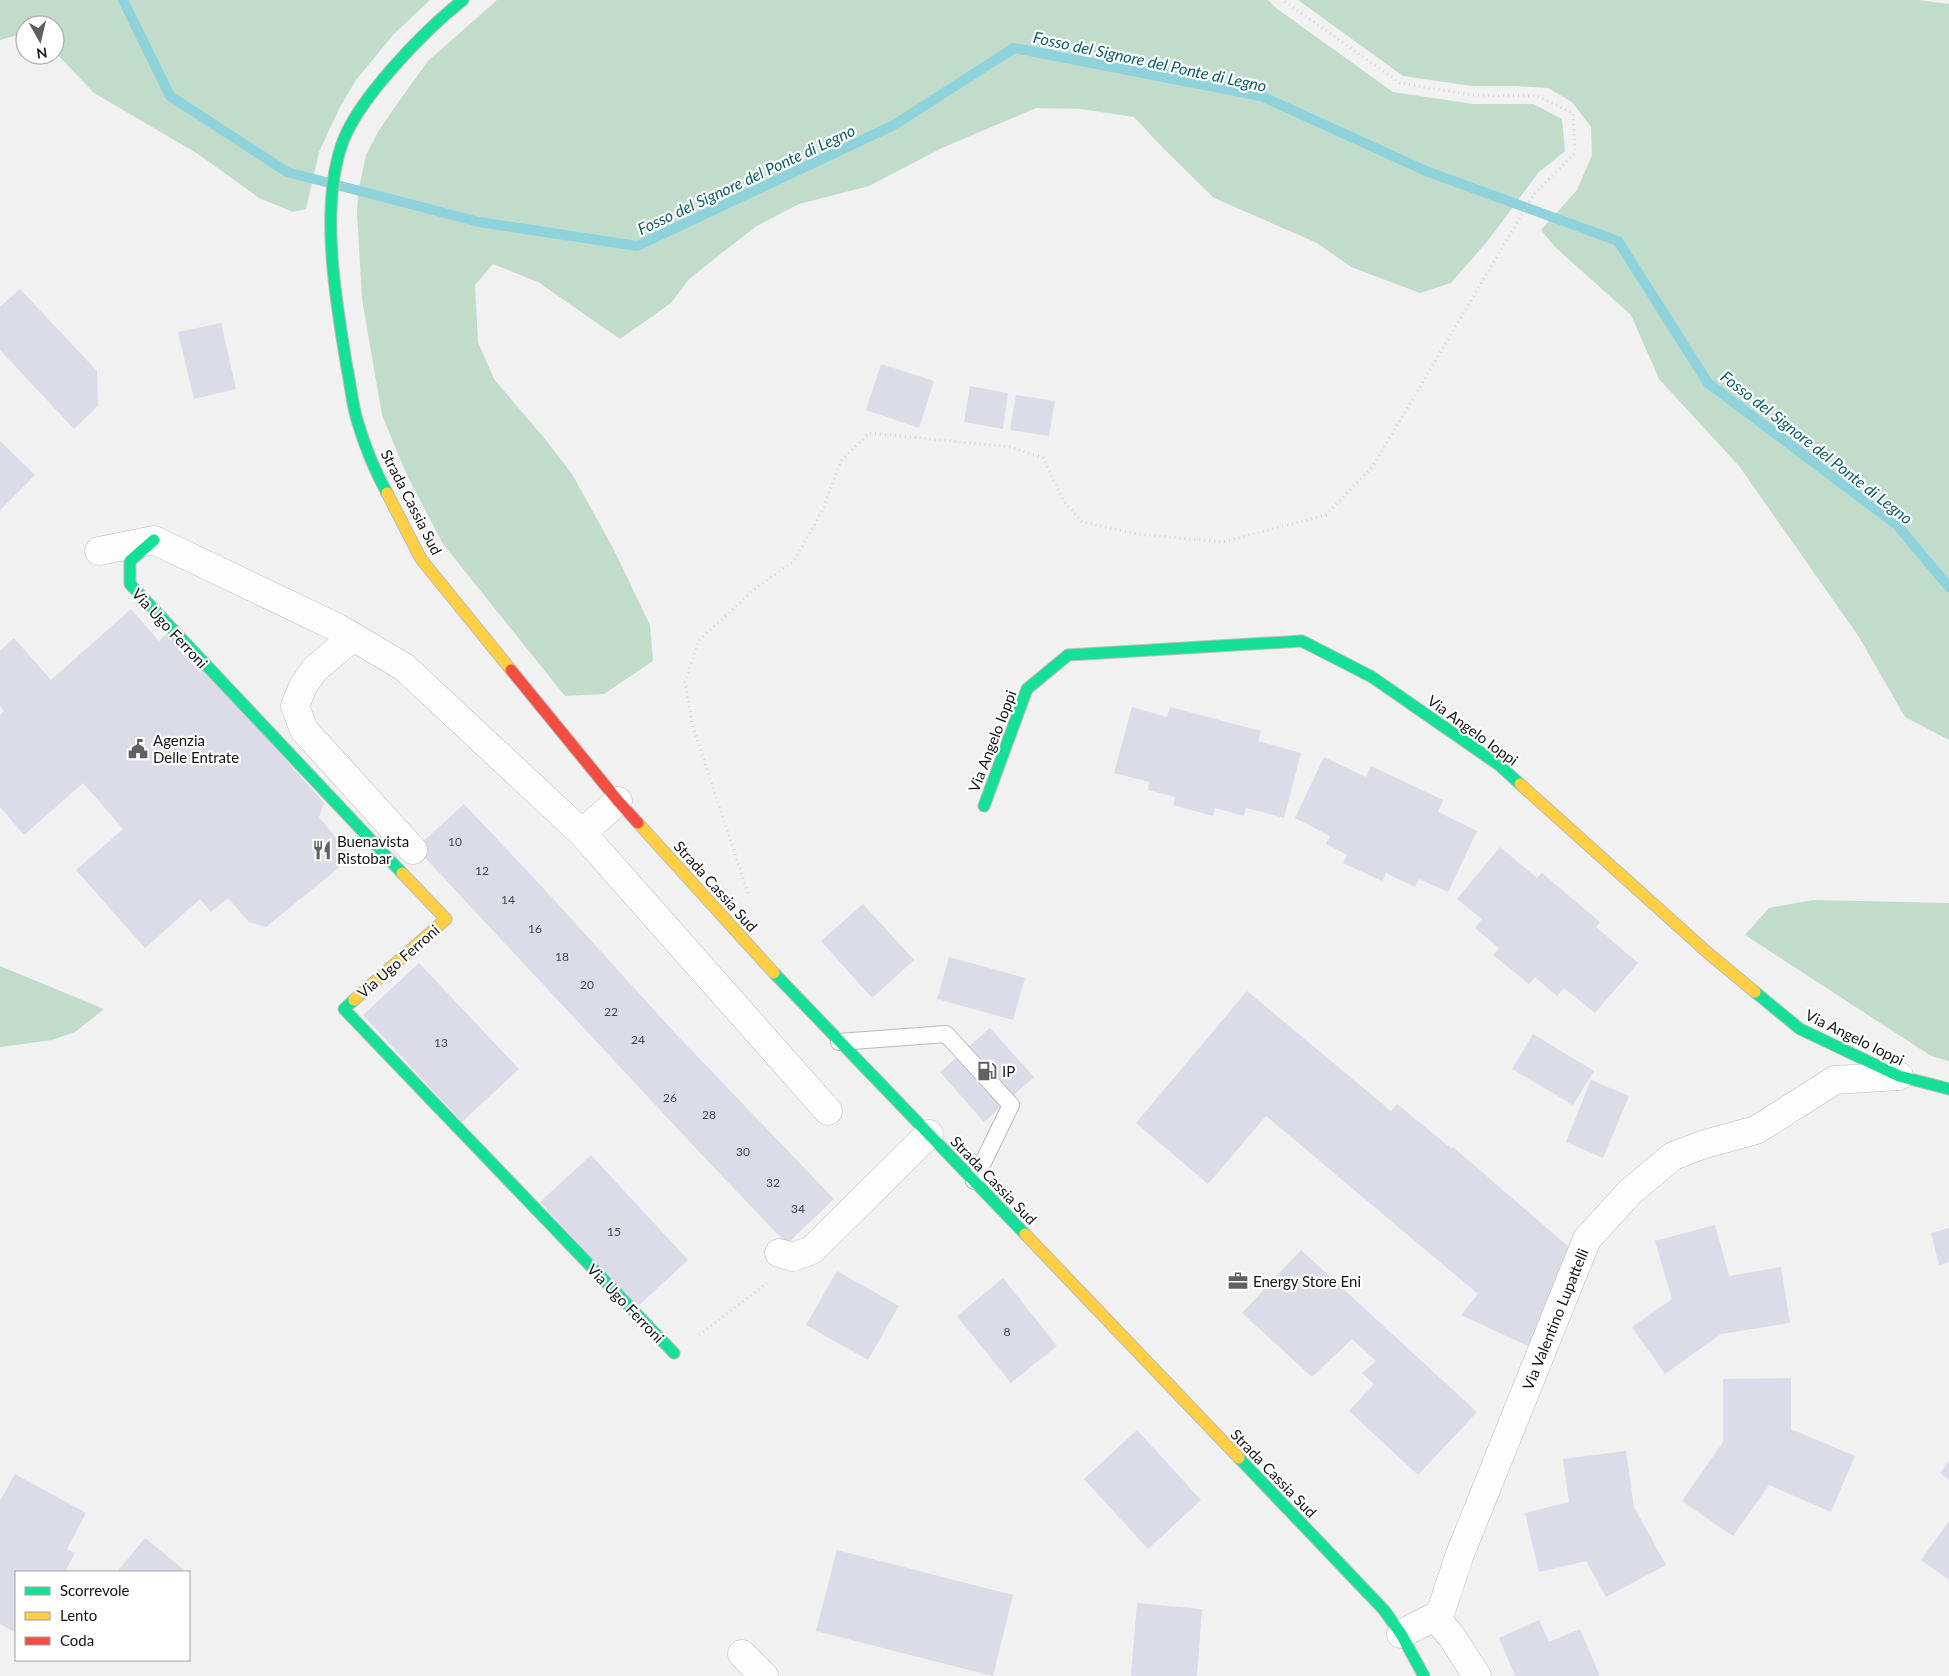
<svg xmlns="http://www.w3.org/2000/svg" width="1949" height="1676" font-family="Lato,sans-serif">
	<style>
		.green { fill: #c2dccc }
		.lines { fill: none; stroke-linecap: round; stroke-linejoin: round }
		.stream { stroke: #8ed2db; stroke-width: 10 }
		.building { fill: #dcdbe8 }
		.lane-casing { stroke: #bbb; stroke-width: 18 }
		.street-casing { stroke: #bbb; stroke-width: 29 }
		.fast-casing { stroke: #bbb; stroke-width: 13 }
		.slow-casing { stroke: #bbb; stroke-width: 13 }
		.jam-casing { stroke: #bbb; stroke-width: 13 }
		.path { stroke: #d5d5d6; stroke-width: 3; stroke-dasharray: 1 4; stroke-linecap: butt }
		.lane { stroke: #fdfdfd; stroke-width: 16 }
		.street { stroke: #fdfdfd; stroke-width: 28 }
		.fast { stroke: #16e098; stroke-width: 11 }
		.slow { stroke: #ffcf43; stroke-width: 11 }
		.jam { stroke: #f24e42; stroke-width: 11 }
		.labels { text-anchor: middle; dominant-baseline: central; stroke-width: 4.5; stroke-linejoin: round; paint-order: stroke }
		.number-label { font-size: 12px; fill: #464649 }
		.street-label { font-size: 15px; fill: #141414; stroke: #fff }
		.poi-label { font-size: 15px; fill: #141414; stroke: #fff; text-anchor: start }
		.water-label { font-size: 16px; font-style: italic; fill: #0c6069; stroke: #fff }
	</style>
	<rect width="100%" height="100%" fill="#f1f1f1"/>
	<g class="green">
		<path d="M 0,0 L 430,0 L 393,35 L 356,80 L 339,109 L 319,152 L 306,209 L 293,212 L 259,198 L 198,154 L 94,93 L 55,52 L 55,25 L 25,25 L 25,33 L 0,40 Z"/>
		<path d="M 497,0 L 1268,0 L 1276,8 L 1393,92 L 1473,104 L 1533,104 L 1562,119 L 1565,151 L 1538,173 L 1490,238 L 1451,283 L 1420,293 L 1351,267 L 1317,243 L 1214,198 L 1162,147 L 1134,117 L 1081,109 L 1036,108 L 942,148 L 869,186 L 799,204 L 755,227 L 689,279 L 671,303 L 620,339 L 538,282 L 493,264 L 475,285 L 478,342 L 494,379 L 545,439 L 572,474 L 613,548 L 650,625 L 653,661 L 604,694 L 565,696 L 443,544 L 406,473 L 382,415 L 362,299 L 357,213 L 358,193 L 366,155 L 378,132 L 394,108 L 428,61 Z"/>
		<path d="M 1298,0 L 1918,0 L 1949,4 L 1949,740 L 1905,717 L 1859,637 L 1739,466 L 1659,379 L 1631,315 L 1555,247 L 1541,230 L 1577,190 L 1592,155 L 1591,127 L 1572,102 L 1548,88 L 1514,86 L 1472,86 L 1403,76 Z"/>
		<path d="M 1813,900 L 1949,903 L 1949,1061 L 1931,1056 L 1745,935 L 1769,908 Z"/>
		<path d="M 0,966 L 104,1009 L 75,1032 L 52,1040 L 0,1047 Z"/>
	</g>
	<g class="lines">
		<path class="stream" d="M 123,0 L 170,96 L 287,172 L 479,222 L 637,246 L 894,125 L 1014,48 L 1261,96 L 1426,171 L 1618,241 L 1708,383 L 1897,525 L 1949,587"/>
	</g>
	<g class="building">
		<path d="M 20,289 L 97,371 L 98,406 L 74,429 L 0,350 L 0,307 Z"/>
		<path d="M 221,323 L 236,389 L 194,399 L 178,332 Z"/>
		<path d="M 881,364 L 934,381 L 919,428 L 866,410 Z"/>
		<path d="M 970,386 L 1008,393 L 1003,429 L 964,422 Z"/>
		<path d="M 1016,395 L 1055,401 L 1049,436 L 1010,430 Z"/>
		<path d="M 0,441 L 35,475 L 0,510 Z"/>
		<path d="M 131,609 L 159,641 L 171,630 L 324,803 L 319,817 L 352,857 L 266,927 L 249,922 L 228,898 L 211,912 L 200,899 L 145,948 L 76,870 L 123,829 L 83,783 L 24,835 L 0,807 L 0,715 L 4,711 L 0,706 L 0,651 L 14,638 L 51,680 Z"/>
		<path d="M 1132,707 L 1167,717 L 1170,707 L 1261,731 L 1258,741 L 1301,753 L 1284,818 L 1246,808 L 1244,816 L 1215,808 L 1213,816 L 1173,805 L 1175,797 L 1148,790 L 1149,782 L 1114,773 Z"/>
		<path d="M 1324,757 L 1366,777 L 1371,766 L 1443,800 L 1438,812 L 1477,831 L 1448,892 L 1419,879 L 1415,887 L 1386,873 L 1382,881 L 1343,863 L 1347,855 L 1326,844 L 1330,836 L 1295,818 Z"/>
		<path d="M 464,804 L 546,891 L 675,1033 L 834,1199 L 787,1244 L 703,1156 L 416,848 Z"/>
		<path d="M 1500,847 L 1537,878 L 1542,873 L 1600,922 L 1596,927 L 1638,963 L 1595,1013 L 1564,988 L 1557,996 L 1535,977 L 1529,984 L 1493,955 L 1499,948 L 1475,928 L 1482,919 L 1457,899 Z"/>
		<path d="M 863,904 L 914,960 L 872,998 L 821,941 Z"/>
		<path d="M 949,957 L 1025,978 L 1013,1020 L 937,999 Z"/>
		<path d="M 419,963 L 519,1069 L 462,1122 L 363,1015 Z"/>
		<path d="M 1247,991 L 1391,1111 L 1397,1104 L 1452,1149 L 1453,1147 L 1570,1248 L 1532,1348 L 1461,1315 L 1478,1294 L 1266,1116 L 1208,1184 L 1136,1123 Z"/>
		<path d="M 990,1028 L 1034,1077 L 984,1122 L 940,1072 Z"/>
		<path d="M 1533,1034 L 1594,1071 L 1573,1105 L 1512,1069 Z"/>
		<path d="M 1591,1080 L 1629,1096 L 1603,1158 L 1566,1142 Z"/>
		<path d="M 591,1155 L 688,1260 L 637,1307 L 540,1202 Z"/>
		<path d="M 1715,1225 L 1729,1276 L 1781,1267 L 1790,1323 L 1721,1334 L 1665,1374 L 1632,1327 L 1672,1299 L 1655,1241 Z"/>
		<path d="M 1949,1228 L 1949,1262 L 1939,1265 L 1931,1233 Z"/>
		<path d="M 1301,1250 L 1477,1412 L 1418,1475 L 1349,1411 L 1374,1384 L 1362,1373 L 1376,1361 L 1352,1339 L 1312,1377 L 1242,1313 Z"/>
		<path d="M 837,1271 L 899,1306 L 868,1360 L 806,1325 Z"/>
		<path d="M 1003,1278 L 1057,1346 L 1011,1383 L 957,1316 Z"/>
		<path d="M 1791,1378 L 1791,1429 L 1855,1456 L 1831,1512 L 1769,1485 L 1733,1536 L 1682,1501 L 1723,1442 L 1723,1379 Z"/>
		<path d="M 1137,1430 L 1201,1500 L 1148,1549 L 1084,1479 Z"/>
		<path d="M 1626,1451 L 1634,1507 L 1666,1565 L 1606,1597 L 1586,1561 L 1539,1572 L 1525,1513 L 1569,1502 L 1563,1459 Z"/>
		<path d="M 1949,1461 L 1949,1479 L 1940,1473 Z"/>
		<path d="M 15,1474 L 86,1513 L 67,1549 L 75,1553 L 65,1572 L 16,1572 L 16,1633 L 0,1624 L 0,1501 Z"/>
		<path d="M 1949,1521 L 1949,1580 L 1921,1560 Z"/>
		<path d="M 145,1538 L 184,1570 L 182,1572 L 117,1572 Z"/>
		<path d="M 837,1550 L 1013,1595 L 993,1676 L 816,1631 Z"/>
		<path d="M 1137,1603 L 1202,1609 L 1197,1676 L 1131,1676 Z"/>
		<path d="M 1539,1620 L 1549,1642 L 1580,1629 L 1600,1676 L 1515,1676 L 1499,1638 Z"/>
	</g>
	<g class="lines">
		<defs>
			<path id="lane" d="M 839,1042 L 946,1034 L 1011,1105 L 974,1181"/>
			<g id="street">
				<path d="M 99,551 L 154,540 L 338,628 L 404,667 L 582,833 L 618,801"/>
				<path d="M 353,637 L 315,669 L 303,686 L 295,706 L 304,730 L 413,850"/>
				<path d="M 582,833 L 828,1111"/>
				<path d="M 779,1253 L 793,1257 L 812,1250 L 929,1134"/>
				<path d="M 1435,1617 L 1452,1637 L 1477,1676"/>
				<path d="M 1401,1634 L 1440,1614 L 1460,1554 L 1587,1239 L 1630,1192 L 1673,1156 L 1705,1144 L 1756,1130 L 1835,1080 L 1899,1076"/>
				<path d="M 742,1654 L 764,1676"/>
			</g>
			<g id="fast">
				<path d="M 387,493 C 375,471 365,447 358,423 C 352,406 351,386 347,368 C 336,302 320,211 341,147 C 355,101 425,30 463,0"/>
				<path d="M 154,540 L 130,561 L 130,584 L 402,873"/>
				<path d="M 984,806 L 1027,689 L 1068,655 L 1302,641 L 1372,677 L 1499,765 L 1520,784"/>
				<path d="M 774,973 L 1025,1234"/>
				<path d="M 1755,992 L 1800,1029 L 1899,1076 L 1949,1089"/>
				<path d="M 354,1000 L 344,1009 L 674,1353"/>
				<path d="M 1239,1458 L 1384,1610 L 1401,1634 L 1424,1676"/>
			</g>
			<g id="slow">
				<path d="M 387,493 L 421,559 L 511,670"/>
				<path d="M 1520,784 L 1708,953 L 1755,992"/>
				<path d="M 638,823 L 774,973"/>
				<path d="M 354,1000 L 446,919 L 402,873"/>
				<path d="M 1025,1234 L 1239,1458"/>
			</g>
			<path id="jam" d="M 511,670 L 618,801 L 638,823"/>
		</defs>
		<use href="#lane" class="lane-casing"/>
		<use href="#street" class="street-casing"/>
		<use href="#fast" class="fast-casing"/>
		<use href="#slow" class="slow-casing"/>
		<use href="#jam" class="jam-casing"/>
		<g class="path">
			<path d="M 748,893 L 692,724 L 685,682 L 699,640 L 756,588 L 794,561 L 822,511 L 841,461 L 869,433 L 1011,447 L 1043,458 L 1063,500 L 1082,522 L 1138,534 L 1222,542 L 1326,515 L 1373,466 L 1534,194 L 1575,153 L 1573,113 L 1537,96 L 1472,95 L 1400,83 L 1283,0"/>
			<path d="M 699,1335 L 767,1283"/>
		</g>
		<use href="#lane" class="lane"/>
		<use href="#street" class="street"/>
		<use href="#fast" class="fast"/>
		<use href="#slow" class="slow"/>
		<use href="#jam" class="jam"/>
	</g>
	<defs>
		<symbol id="civic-bare" viewBox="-9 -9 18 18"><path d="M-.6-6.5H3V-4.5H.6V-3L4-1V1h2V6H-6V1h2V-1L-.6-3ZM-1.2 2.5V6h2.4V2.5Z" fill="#616161" stroke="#fff" stroke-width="2.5" paint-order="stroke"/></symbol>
		<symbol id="restaurant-bare" viewBox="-9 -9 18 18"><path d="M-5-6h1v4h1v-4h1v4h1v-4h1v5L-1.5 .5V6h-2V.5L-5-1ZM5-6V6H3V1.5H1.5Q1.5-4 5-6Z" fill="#616161" stroke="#fff" stroke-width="2.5" paint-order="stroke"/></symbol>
		<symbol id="fuel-bare" viewBox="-9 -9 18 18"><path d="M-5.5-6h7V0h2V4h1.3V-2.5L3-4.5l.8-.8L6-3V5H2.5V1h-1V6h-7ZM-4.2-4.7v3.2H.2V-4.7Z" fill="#616161" stroke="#fff" stroke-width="2.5" paint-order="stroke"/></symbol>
		<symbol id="office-bare" viewBox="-9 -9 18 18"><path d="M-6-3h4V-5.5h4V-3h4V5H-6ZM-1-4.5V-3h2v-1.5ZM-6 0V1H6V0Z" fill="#616161" stroke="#fff" stroke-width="2.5" paint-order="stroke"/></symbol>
	</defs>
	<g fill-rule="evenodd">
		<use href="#civic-bare" x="124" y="735" width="28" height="28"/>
		<use href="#restaurant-bare" x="308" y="836" width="28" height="28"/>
		<use href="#fuel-bare" x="973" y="1057" width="28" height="28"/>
		<use href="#office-bare" x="1224" y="1267" width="28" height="28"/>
	</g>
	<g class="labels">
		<g class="number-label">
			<text x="455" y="841">10</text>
			<text x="482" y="870">12</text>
			<text x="508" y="899">14</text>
			<text x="535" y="928">16</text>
			<text x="562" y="956">18</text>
			<text x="587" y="984">20</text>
			<text x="611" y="1011">22</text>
			<text x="638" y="1039">24</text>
			<text x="441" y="1042">13</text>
			<text x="670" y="1097">26</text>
			<text x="709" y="1114">28</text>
			<text x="743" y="1151">30</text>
			<text x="773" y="1182">32</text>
			<text x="798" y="1208">34</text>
			<text x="614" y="1231">15</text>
			<text x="1007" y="1331">8</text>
		</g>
		<g class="street-label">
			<text transform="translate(412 502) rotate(63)">Strada Cassia Sud</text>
			<text transform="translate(170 628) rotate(47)">Via Ugo Ferroni</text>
			<text transform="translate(1473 730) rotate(36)">Via Angelo Ioppi</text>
			<text transform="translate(992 741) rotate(-69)">Via Angelo Ioppi</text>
			<text transform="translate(716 886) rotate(48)">Strada Cassia Sud</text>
			<text transform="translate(398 961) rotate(-41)">Via Ugo Ferroni</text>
			<text transform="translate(1855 1037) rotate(26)">Via Angelo Ioppi</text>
			<text transform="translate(994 1180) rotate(46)">Strada Cassia Sud</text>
			<text transform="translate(626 1303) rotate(46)">Via Ugo Ferroni</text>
			<text transform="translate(1555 1319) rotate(-68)">Via Valentino Lupattelli</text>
			<text transform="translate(1274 1473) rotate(46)">Strada Cassia Sud</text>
		</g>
		<g class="poi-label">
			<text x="153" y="740">Agenzia<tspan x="153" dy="17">Delle Entrate</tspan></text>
			<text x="337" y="841">Buenavista<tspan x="337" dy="17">Ristobar</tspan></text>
			<text x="1002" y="1071">IP</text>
			<text x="1253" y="1281">Energy Store Eni</text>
		</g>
		<g class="water-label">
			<text transform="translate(1150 61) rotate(12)">Fosso del Signore del Ponte di Legno</text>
			<text transform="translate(746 179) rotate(-25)">Fosso del Signore del Ponte di Legno</text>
			<text transform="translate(1817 447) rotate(38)">Fosso del Signore del Ponte di Legno</text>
		</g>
	</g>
	<rect x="15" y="1571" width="175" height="90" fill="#ffffff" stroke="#a1a1a1"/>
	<rect x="25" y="1587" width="25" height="8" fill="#16e098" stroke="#a1a1a1"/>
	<text x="60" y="1596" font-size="15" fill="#141414">Scorrevole</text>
	<rect x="25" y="1612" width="25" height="8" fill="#ffcf43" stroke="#a1a1a1"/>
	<text x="60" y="1621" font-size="15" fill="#141414">Lento</text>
	<rect x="25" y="1637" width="25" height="8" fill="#f24e42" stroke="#a1a1a1"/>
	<text x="60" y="1646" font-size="15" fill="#141414">Coda</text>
	<g transform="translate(40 40) rotate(172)"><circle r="24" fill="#ffffff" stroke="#a1a1a1"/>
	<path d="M0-4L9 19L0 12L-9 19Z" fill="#616161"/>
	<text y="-8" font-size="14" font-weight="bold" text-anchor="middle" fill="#141414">N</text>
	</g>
</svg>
